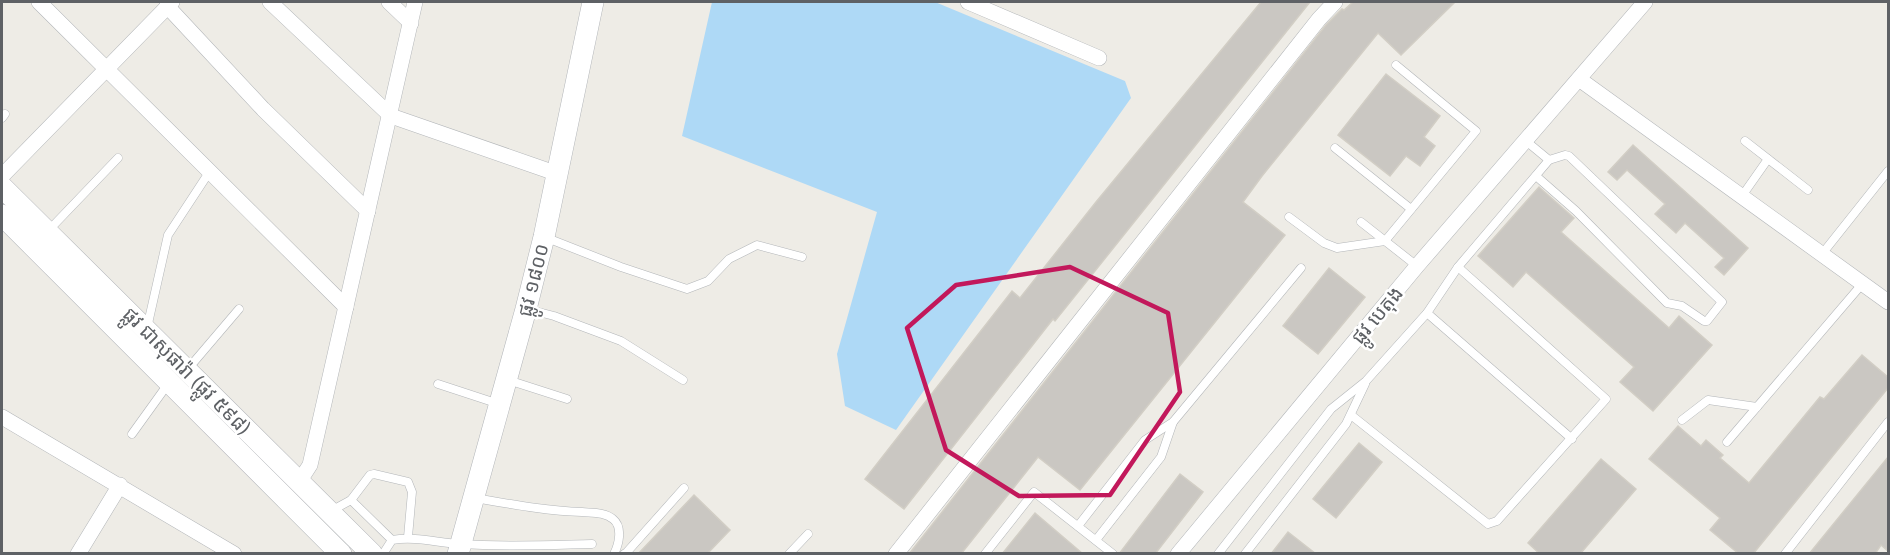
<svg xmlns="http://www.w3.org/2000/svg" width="1890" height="555" font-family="'Public Sans','Noto Sans Khmer',sans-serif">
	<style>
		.water { fill: #aed9f6 }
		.building { fill: #cac7c2; stroke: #d2cec5; stroke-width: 1.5 }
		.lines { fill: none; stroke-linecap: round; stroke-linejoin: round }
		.lane-casing { stroke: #b3b6b9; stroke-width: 9 }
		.street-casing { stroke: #b3b6b9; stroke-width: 16 }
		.secondary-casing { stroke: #b2b5b9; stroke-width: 22 }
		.lane { stroke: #fff; stroke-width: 8 }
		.street { stroke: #fff; stroke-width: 15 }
		.secondary { stroke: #fff; stroke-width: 21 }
		.marked { fill: none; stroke: #c2185b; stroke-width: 4.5; stroke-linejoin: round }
		.labels { text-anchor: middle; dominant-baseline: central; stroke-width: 5; stroke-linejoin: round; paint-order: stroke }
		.street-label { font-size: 20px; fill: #5e6165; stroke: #fff }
	</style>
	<rect width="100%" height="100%" fill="#eeece6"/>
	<path class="water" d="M 712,2 L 935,2 L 1125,81 L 1131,98 L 896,430 L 845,406 L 837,354 L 877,212 L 682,136 Z"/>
	<g class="building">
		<path d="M 1261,2 L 1310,2 L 1055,321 L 1053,319 L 904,509 L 865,479 L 1012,291 L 1020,298 L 1096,202 Z"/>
		<path d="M 1353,2 L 1455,2 L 1401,55 L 1378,33 L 1262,176 L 1243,202 L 1285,235 L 1080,490 L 1038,457 L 961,554 L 909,554 L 1326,25 L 1342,9 L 1344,10 Z"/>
		<path d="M 1386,74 L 1440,116 L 1424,137 L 1435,146 L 1420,166 L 1406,156 L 1390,176 L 1338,135 Z"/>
		<path d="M 1633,145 L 1748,248 L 1724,275 L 1715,267 L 1724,258 L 1685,223 L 1676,233 L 1655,214 L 1665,204 L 1627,170 L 1617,180 L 1608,172 Z"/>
		<path d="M 1539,187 L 1574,218 L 1561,232 L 1669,328 L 1679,316 L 1712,345 L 1653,411 L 1620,382 L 1634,367 L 1526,272 L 1513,287 L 1478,256 Z"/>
		<path d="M 1329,268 L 1365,297 L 1318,354 L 1283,326 Z"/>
		<path d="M 1862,355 L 1888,377 L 1888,388 L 1753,554 L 1739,554 L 1710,530 L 1720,518 L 1649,459 L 1678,426 L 1701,446 L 1706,440 L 1723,455 L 1720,458 L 1749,483 L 1820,397 L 1824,399 Z"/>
		<path d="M 1359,443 L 1382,462 L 1336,518 L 1313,499 Z"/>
		<path d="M 1888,457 L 1888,551 L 1881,545 L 1875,554 L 1809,554 Z"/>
		<path d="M 1601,459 L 1636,489 L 1580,554 L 1540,554 L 1528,543 Z"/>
		<path d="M 1180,474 L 1203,492 L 1155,554 L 1119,554 Z"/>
		<path d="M 694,495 L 730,530 L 707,554 L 638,554 Z"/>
		<path d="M 1035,513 L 1083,554 L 1002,554 Z"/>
		<path d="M 1288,532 L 1316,554 L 1271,554 Z"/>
	</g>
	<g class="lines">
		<defs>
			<g id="lane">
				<path d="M 2,118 L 5,114"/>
				<path d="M 1745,141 L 1808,190"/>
				<path d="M 1335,148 L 1411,209"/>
				<path d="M 1536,176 L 1576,211 L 1667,303 L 1682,306 L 1704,321 L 1707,321 L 1722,302 L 1569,156 L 1565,155 L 1549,160"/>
				<path d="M 1742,196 L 1768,159"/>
				<path d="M 1289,217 L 1324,243 L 1337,248 L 1385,241 L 1476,131 L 1396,65"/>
				<path d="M 1361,222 L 1417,266"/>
				<path d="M 49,230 L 118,158"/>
				<path d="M 547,238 L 621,267 L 687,289 L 708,281 L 729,259 L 757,245 L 802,257"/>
				<path d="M 1822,254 L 1888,171"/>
				<path d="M 527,309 L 554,316 L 621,341 L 683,380"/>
				<path d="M 1427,313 L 1572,439"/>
				<path d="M 147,328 L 168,235 L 210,171"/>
				<path d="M 187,370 L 239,309"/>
				<path d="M 508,380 L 567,399"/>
				<path d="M 438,384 L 499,404"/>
				<path d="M 1351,415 L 1488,524 L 1497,521 L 1606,399 L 1458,267"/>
				<path d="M 1682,420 L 1708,400 L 1757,407"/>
				<path d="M 132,434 L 168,384"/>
				<path d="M 1727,442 L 1863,283"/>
				<path d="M 475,498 C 510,504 546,511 582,512 C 592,513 605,512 613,519 C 623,527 619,544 614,554"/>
				<path d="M 351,500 L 370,475 L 374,474 L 408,482 L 412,492 L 408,537"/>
				<path d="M 331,511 L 351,500 L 392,540"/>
				<path d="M 1078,526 L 1145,440 L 1173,422 L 1301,268"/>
				<path d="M 1096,540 L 1161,457 L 1173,422"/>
				<path d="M 383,554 L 392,540 C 416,536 438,543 461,544 C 505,547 549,545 592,544"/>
				<path d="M 624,554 L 627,552 L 684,488"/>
				<path d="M 789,554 L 808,534"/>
				<path d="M 985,554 L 1034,492 L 1113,554"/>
				<path d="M 1218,554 L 1331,409 L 1366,381 L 1427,313 L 1458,267 L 1549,160 L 1526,141"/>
				<path d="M 1245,554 L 1346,424 L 1365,384"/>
				<path d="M 1785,554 L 1888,422"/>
			</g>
			<g id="street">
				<path d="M 39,2 L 346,307"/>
				<path d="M 270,2 L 391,116 L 558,174"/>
				<path d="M 389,2 L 411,23"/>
				<path d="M 968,2 L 1099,58"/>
				<path d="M 167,6 L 263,109 L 368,211"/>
				<path d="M 1579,79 L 1888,302"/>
				<path d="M 2,176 L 172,2"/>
				<path d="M 2,417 L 234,554"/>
				<path d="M 299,482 L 310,465 L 415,2"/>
				<path d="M 78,554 L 120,485"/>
				<path d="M 896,554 L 1319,19 L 1335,2"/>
				<path d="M 1178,554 L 1417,266 L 1645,2"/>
			</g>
			<g id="secondary">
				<path d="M 2,187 L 372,554"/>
				<path d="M 2,215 L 341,554"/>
				<path d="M 458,554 L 526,309 L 544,237 L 593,2"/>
			</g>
		</defs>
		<use href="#lane" class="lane-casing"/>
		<use href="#street" class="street-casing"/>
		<use href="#secondary" class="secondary-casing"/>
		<use href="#lane" class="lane"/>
		<use href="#street" class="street"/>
		<use href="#secondary" class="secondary"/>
	</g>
	<path class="marked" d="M 1070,267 L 1168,313 L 1180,392 L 1110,495 L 1019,496 L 946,450 L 907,328 L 956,285 Z"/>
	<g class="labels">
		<g class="street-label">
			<text transform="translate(533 280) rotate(-76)">ផ្លូវ ១៨០០</text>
			<text transform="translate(1377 315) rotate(-50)">ផ្លូវ បេតុង</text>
			<text transform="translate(187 371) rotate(45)">ផ្លូវ ជាសុផារ៉ា (ផ្លូវ ៥៩៨)</text>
		</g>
	</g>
	<rect width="1890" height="555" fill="none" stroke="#5e6165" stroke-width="6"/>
</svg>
